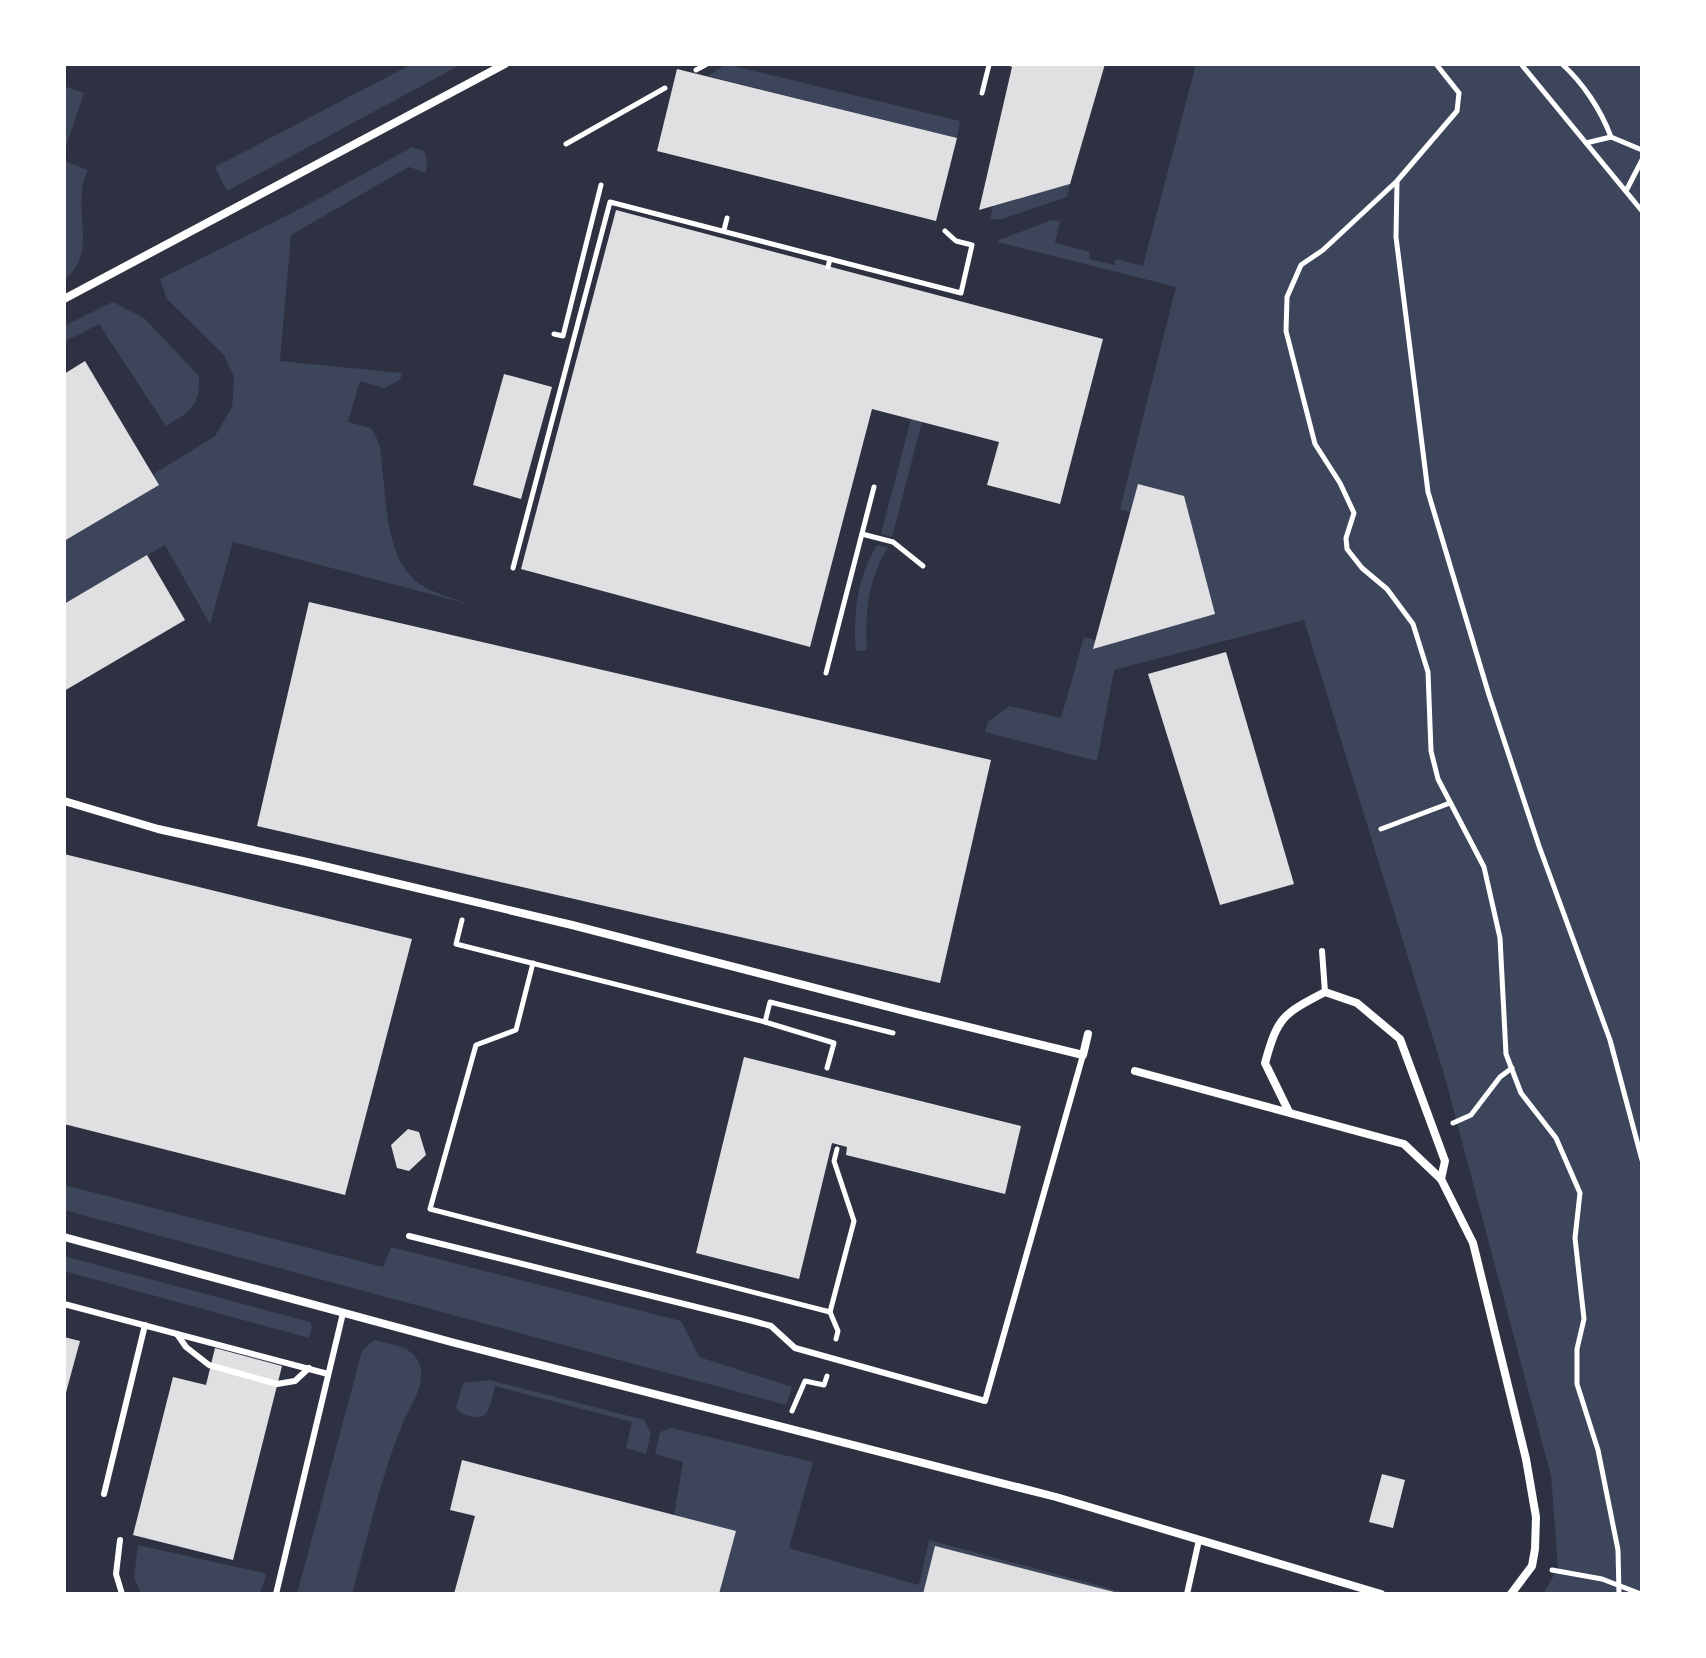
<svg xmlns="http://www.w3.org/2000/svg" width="1706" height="1658" font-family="Figtree,sans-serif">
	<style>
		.green { fill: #3c4559 }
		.building { fill: #e0e0e3 }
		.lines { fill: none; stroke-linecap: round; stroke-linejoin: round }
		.path { stroke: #fff; stroke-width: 5 }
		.service { stroke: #fff; stroke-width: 6 }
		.minor { stroke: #fff; stroke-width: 8 }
	</style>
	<rect width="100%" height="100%" fill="#2d3142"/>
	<g class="green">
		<path d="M 412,64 L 462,64 L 227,191 L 215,167 Z"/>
		<path d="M 726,64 L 960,121 L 957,138 L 708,76 Z"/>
		<path d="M 1196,64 L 1642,64 L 1642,1594 L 1543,1594 L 1558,1568 L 1551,1476 L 1444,1074 L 1304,620 L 1114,670 L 1097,761 L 985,732 L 988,722 L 1009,706 L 1061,718 L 1084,637 L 1106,643 L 1139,515 L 1120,509 L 1176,287 L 998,242 L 999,240 L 1052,220 L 1060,221 L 1055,243 L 1090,252 L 1089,259 L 1114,265 L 1116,259 L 1143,266 Z"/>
		<path d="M 64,86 L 84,93 L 64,152 Z"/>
		<path d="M 412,147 L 424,151 L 427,160 L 426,173 L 409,167 L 291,235 L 280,361 L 402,373 L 400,380 L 384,388 L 360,381 L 348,422 L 371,428 C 384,449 380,453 383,475 C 387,512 388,562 421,585 C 434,593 453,598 468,604 L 233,542 L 210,624 L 165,545 L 64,604 L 64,529 L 215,436 L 232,407 L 234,377 L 224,355 L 167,299 L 160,279 L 309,204 Z"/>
		<path d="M 64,161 L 88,170 C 69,208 101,251 64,280 Z"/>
		<path d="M 1070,184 L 1067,197 L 1002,219 L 990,219 L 993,206 Z"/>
		<path d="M 113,302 L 144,318 L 199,376 C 200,407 191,411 166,426 L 99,324 L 64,342 L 64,326 Z"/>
		<path d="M 911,419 L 922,422 L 892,537 L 881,534 Z"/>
		<path d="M 877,545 L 888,547 C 868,580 865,612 867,650 L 856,651 C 853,613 857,578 877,545 Z"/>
		<path d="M 64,1185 L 383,1267 L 391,1247 L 681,1321 L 699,1357 L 792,1387 L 786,1405 L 64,1210 Z"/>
		<path d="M 64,1256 L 310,1322 L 312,1326 L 309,1338 L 64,1271 Z"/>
		<path d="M 374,1340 C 390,1344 414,1346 420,1365 C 426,1385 410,1406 403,1423 C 380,1478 368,1537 352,1594 L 297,1594 L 362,1351 Z"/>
		<path d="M 490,1380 L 644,1420 L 651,1433 L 646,1454 L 626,1448 L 632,1422 L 495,1386 C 491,1398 491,1420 475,1417 C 467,1416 461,1414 456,1408 L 463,1383 Z"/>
		<path d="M 672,1428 L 813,1462 L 789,1548 L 919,1585 L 929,1540 L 1130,1594 L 719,1594 L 736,1531 L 674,1515 L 683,1462 L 655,1454 L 660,1432 Z"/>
		<path d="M 138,1545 L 264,1573 L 266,1576 L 260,1594 L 141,1594 L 134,1577 Z"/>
	</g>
	<g class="building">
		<path d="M 1006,64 L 1105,64 L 1070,184 L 979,210 L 1012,67 Z"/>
		<path d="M 677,69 L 957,138 L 936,221 L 657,151 Z"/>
		<path d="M 616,210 L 1103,339 L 1060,504 L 987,485 L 999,442 L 872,409 L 810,647 L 521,569 Z"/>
		<path d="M 85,361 L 159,485 L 64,541 L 64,374 Z"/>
		<path d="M 504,374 L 552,387 L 521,499 L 473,485 Z"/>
		<path d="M 1138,484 L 1184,496 L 1215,614 L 1093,649 Z"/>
		<path d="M 147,555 L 185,620 L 64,691 L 64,604 Z"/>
		<path d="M 309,602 L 991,760 L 940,983 L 257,826 Z"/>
		<path d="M 1226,652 L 1294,884 L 1220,905 L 1148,674 Z"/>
		<path d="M 64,854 L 412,939 L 345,1195 L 64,1124 Z"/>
		<path d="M 744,1057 L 1021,1126 L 1005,1194 L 846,1155 L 847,1147 L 832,1143 L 799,1279 L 696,1253 Z"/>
		<path d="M 408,1129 L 419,1132 L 426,1155 L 409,1171 L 397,1168 L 391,1145 Z"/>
		<path d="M 64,1337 L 80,1341 L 65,1396 L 64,1395 Z"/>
		<path d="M 215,1348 L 282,1366 L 233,1560 L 133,1535 L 173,1377 L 206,1385 Z"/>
		<path d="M 462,1460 L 736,1531 L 719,1594 L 454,1594 L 475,1516 L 450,1510 Z"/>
		<path d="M 1382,1474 L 1405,1480 L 1393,1528 L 1369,1522 Z"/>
		<path d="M 935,1546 L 1118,1593 L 1118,1594 L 923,1594 Z"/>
	</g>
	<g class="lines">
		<g class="path">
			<path d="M 1436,64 L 1459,93 L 1457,111 L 1397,181 L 1323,250 L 1301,265 L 1287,297 L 1286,331 L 1315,444 L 1340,483 L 1354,513 L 1346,538 L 1347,549 L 1362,568 L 1387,589 L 1413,624 L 1428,672 L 1431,751 L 1438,779 L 1484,867 L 1500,938 L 1506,1054 L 1521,1093 L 1556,1138 L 1580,1193 L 1575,1238 L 1584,1319 L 1577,1349 L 1577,1384 L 1598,1450 L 1618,1550 L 1619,1594"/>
			<path d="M 1521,64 L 1642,211"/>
			<path d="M 1562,64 C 1583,83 1601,110 1611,137"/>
			<path d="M 696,70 L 707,64"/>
			<path d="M 982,93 L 989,65"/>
			<path d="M 1586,143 L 1611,137 L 1642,150"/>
			<path d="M 566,144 L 665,88"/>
			<path d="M 1397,182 L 1396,237 L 1428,492 L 1489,695 L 1539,846 L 1610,1040 L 1642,1160"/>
			<path d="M 1626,191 L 1642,160"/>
			<path d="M 724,230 L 727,218"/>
			<path d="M 828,267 L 830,259"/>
			<path d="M 554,334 L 563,336 L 601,185"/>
			<path d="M 862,534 L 893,542 L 923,566"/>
			<path d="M 513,568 L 610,202 L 961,293 L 972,245 L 956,241 L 945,231"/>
			<path d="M 826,673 L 874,487"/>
			<path d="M 1381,829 L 1450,803"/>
			<path d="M 462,920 L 456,944 L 765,1022 L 770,1002 L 893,1033"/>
			<path d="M 533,963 L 516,1030 L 476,1045 L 430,1209 L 830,1312 L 838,1331 L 836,1339"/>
			<path d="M 765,1022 L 834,1043 L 827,1068"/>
			<path d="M 1453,1123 L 1471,1115 L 1500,1077 L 1512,1068"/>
			<path d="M 830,1312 L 854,1221 L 834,1161 L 837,1149"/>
			<path d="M 792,1411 L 805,1381 L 824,1385 L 827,1376"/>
			<path d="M 1552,1570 L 1602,1579 L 1641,1594"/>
		</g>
		<g class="service">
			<path d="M 1322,951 L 1325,992"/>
			<path d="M 409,1236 L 753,1321 L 771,1326 L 795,1348 L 985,1401 L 1083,1055"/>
			<path d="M 64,1304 L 328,1374"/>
			<path d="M 177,1334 L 186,1347 L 209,1365 L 277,1384 L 295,1381 L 309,1368"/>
			<path d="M 104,1494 L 145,1325"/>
			<path d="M 120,1540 L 116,1574 L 122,1594"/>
			<path d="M 276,1594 L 343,1313"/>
			<path d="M 1187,1594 L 1199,1540"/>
		</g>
		<g class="minor">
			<path d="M 64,299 L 505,64"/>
			<path d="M 64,801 L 158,829 L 307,862 L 572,925 L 904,1011 L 1083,1055 L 1088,1034"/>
			<path d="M 1135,1071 L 1404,1144 L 1441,1179 L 1473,1243 L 1526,1459 L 1536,1517 L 1535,1549 L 1532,1566 L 1511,1594"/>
			<path d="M 1289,1112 L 1265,1063 C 1278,1016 1283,1014 1325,992 L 1357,1003 L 1400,1039 L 1445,1161 L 1441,1179"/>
			<path d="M 64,1237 L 455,1343 L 1056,1497 L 1381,1594"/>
		</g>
	</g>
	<rect width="1706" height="1658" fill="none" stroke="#ffffff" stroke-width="132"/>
</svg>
